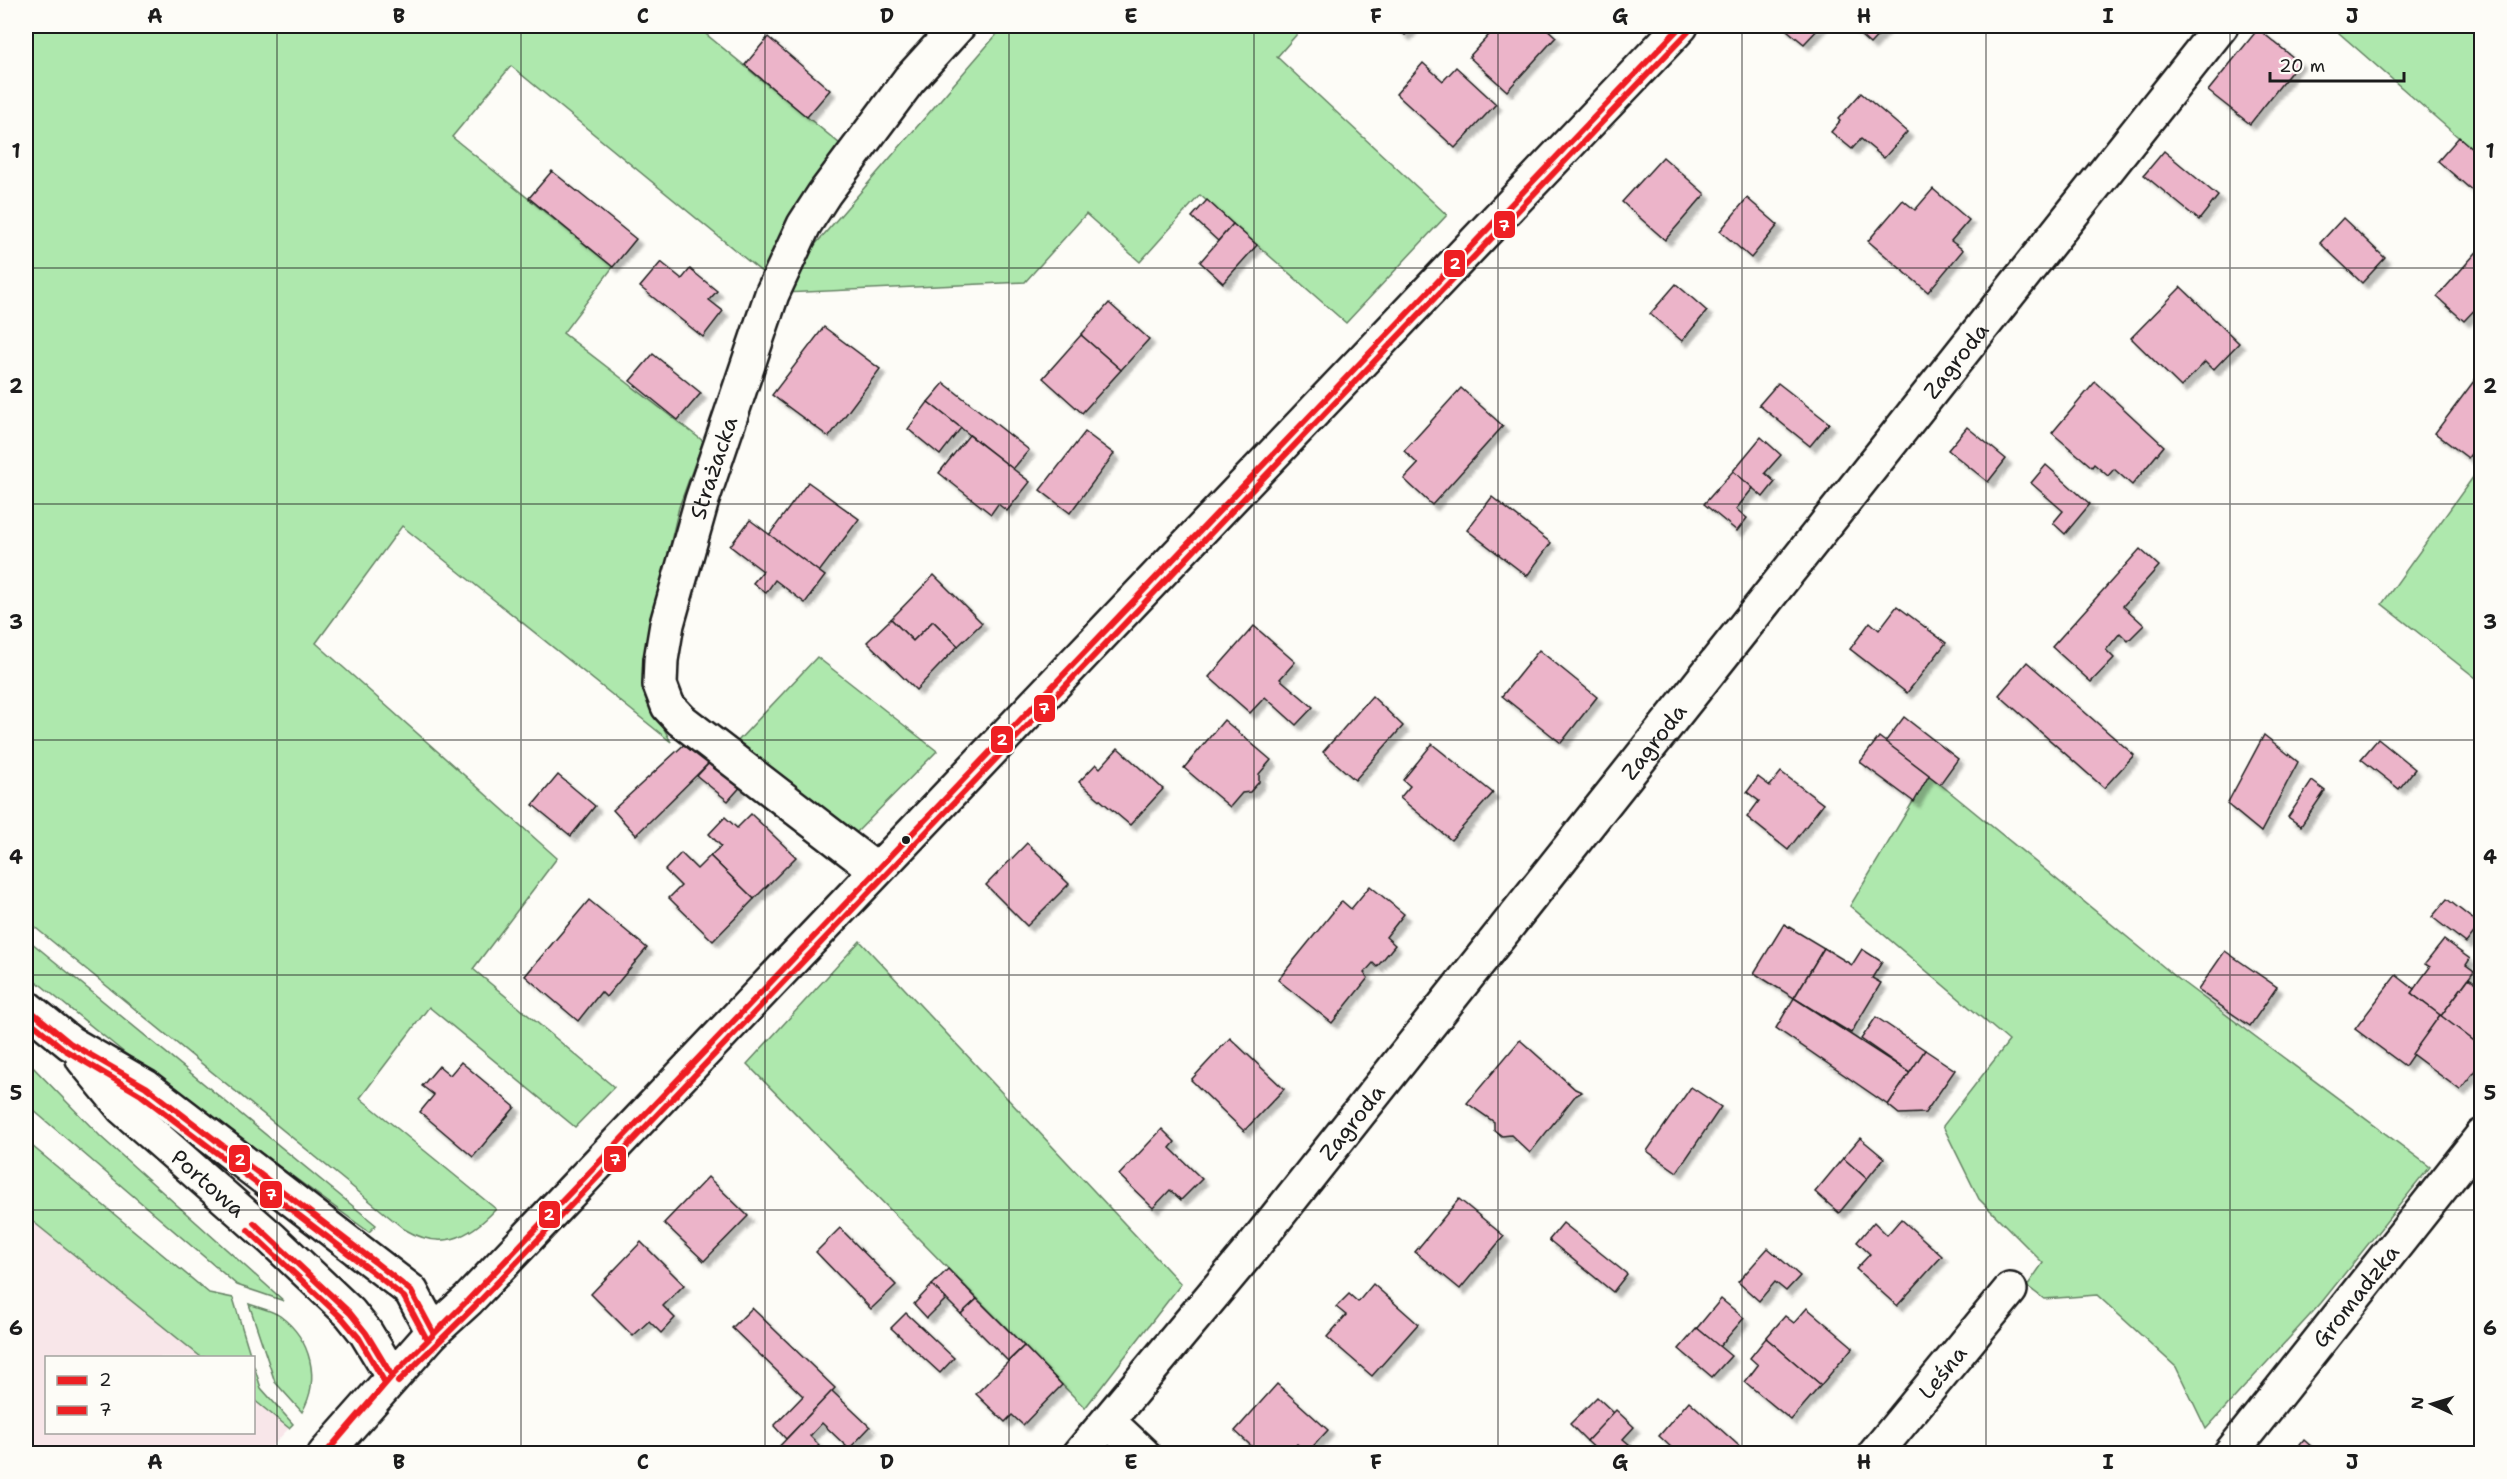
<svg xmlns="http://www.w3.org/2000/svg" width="2507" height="1479" font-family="'Shantell Sans',sans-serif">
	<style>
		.built { fill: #f8e6e9 }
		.green { fill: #aee8ad; stroke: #658264; stroke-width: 1.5 }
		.building { fill: #ecb4c9; stroke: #1c1c1c; stroke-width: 1.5; filter: url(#shadow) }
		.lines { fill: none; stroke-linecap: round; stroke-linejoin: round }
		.minor-casing { stroke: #1c1c1c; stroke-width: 38 }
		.primary-casing { stroke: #1c1c1c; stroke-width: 38 }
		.minor { stroke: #fdfcf7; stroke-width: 33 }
		.primary { stroke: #fdfcf7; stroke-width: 33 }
		.bus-1-casing { stroke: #fdfcf7; stroke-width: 10 }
		.bus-2-casing { stroke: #fdfcf7; stroke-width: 10 }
		.bus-1 { stroke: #ee1f23; stroke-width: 6 }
		.bus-2 { stroke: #ee1f23; stroke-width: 6 }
		.grid { fill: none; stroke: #1c1c1c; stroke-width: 1.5; stroke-opacity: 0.55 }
		.bus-dot { fill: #1c1c1c; stroke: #fdfcf7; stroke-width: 2 }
		.labels { text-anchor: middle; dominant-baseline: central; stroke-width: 4.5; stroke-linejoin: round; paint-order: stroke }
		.street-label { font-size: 22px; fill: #1c1c1c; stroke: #fdfcf7 }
		.line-badge { stroke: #fdfcf7; stroke-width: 2 }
		.badge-label { font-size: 16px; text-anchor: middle; font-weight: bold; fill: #fff }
		.neatline { fill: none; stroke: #1c1c1c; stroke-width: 2 }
		.grid-label { font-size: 20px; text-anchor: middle; font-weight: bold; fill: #1c1c1c }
	</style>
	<defs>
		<filter id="shadow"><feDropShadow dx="5.5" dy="5.5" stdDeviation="1.5" flood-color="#0004"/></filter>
	</defs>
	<rect width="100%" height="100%" fill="#fdfcf7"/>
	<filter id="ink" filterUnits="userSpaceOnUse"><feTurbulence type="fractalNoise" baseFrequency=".0167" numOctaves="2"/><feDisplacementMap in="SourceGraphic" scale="12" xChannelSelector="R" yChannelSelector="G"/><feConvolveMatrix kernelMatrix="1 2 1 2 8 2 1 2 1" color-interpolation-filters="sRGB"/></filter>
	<g filter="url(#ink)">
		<path class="built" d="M 26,1216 L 201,1357 L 46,1358 L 46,1432 L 254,1432 L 254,1400 L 289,1428 L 266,1453 L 26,1453 Z"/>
		<g class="green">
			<path d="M 26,26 L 696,26 L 840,144 L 814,188 L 769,278 L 511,66 L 452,137 L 613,267 L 563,333 L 703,441 L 679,507 L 645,653 L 644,683 L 653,708 L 671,742 L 402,526 L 316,643 L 557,858 L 473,969 L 614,1087 L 575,1127 L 429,1007 L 360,1098 L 496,1209 C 468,1239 441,1251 404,1229 L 26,920 Z"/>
			<path d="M 1004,26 L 1304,26 L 1277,57 L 1447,215 L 1346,323 L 1200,195 L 1140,262 L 1086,214 L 1025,282 L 784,293 L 808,253 Z"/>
			<path d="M 2331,26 L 2481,26 L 2481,140 L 2473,150 Z"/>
			<path d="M 2481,466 L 2481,682 L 2382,604 Z"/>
			<path d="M 817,657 L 937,751 L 852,837 L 736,743 Z"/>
			<path d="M 1929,775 L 2181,981 L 2430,1167 L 2321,1303 L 2206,1429 L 2176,1367 L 2097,1295 L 2044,1299 L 2027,1286 L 2043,1263 L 1979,1199 L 1943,1126 L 2009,1041 L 1850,906 Z"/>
			<path d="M 26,938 L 376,1225 L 369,1232 L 132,1059 L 26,973 Z"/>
			<path d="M 860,941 L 1181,1284 L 1085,1408 L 747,1064 Z"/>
			<path d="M 26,1060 L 101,1137 L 284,1301 L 237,1285 L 26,1104 Z"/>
			<path d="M 26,1141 L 209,1293 L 233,1298 L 251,1357 L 201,1357 L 26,1216 Z"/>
			<path d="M 249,1304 C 259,1308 272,1310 280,1316 C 311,1339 321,1379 302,1412 L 275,1382 Z"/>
			<path d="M 254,1366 L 261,1388 L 293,1424 L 289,1428 L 254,1400 Z"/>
		</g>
		<g class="building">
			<path d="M 1395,26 L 1413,26 L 1405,35 Z"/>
			<path d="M 1497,26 L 1544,26 L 1556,37 L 1507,91 L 1469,57 Z"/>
			<path d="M 1782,26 L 1821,26 L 1804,44 Z"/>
			<path d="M 1850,26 L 1881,26 L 1884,29 L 1870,44 Z"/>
			<path d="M 2258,29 L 2299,62 L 2250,124 L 2208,91 Z"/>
			<path d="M 768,37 L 830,90 L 807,117 L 745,65 Z"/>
			<path d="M 1423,63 L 1443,81 L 1456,67 L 1496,104 L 1455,148 L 1396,94 Z"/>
			<path d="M 1861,93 L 1907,132 L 1884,158 L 1861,139 L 1852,149 L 1831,132 L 1840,121 L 1838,119 Z"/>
			<path d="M 2459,137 L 2482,157 L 2482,199 L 2438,161 Z"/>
			<path d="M 2164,151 L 2218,196 L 2199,220 L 2144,175 Z"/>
			<path d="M 1663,157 L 1705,194 L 1665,240 L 1622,202 Z"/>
			<path d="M 552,171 L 636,239 L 613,267 L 529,198 Z"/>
			<path d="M 1933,189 L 1969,220 L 1951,241 L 1963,250 L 1928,292 L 1868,241 L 1903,200 L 1915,210 Z"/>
			<path d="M 1747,198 L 1778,225 L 1751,258 L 1720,231 Z"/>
			<path d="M 1207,200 L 1233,224 L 1218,241 L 1192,217 Z"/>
			<path d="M 2343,218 L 2385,258 L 2362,283 L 2320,243 Z"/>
			<path d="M 1233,224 L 1257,245 L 1223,283 L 1200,262 Z"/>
			<path d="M 2482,246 L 2482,302 L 2464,321 L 2437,297 Z"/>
			<path d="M 661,262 L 682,279 L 690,269 L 717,291 L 709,300 L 723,311 L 703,337 L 640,287 Z"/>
			<path d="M 1676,284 L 1707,311 L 1682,341 L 1650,314 Z"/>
			<path d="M 2181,287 L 2239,343 L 2213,370 L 2205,362 L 2181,387 L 2131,338 Z"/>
			<path d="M 1109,303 L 1149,339 L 1121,370 L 1081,335 Z"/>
			<path d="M 824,327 L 880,369 L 829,437 L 772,395 Z"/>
			<path d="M 1081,335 L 1121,370 L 1082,413 L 1043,378 Z"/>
			<path d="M 653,354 L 701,393 L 678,420 L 630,381 Z"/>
			<path d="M 2480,373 L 2482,439 L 2468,458 L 2435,433 Z"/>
			<path d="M 2095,382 L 2164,446 L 2132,485 L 2114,469 L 2108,476 L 2094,464 L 2092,467 L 2052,433 Z"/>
			<path d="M 944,383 L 1029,450 L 1013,469 L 928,402 Z"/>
			<path d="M 1778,383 L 1829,423 L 1810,446 L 1759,405 Z"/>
			<path d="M 1461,388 L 1503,426 L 1432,505 L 1404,479 L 1418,464 L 1404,451 Z"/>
			<path d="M 928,402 L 961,428 L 940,455 L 908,429 Z"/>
			<path d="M 1967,427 L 2006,459 L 1988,482 L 1948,450 Z"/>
			<path d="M 1085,432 L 1114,454 L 1070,513 L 1040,490 Z"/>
			<path d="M 969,435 L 1030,482 L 1007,511 L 998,504 L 991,514 L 939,473 Z"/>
			<path d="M 1761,437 L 1781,455 L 1765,473 L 1775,482 L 1763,497 L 1733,471 Z"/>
			<path d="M 2046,465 L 2090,504 L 2065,534 L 2053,523 L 2063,511 L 2031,483 Z"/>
			<path d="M 1733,471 L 1753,488 L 1736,509 L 1747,518 L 1737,531 L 1704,504 Z"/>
			<path d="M 808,482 L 859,519 L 819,572 L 769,535 Z"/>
			<path d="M 1492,497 L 1551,543 L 1527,576 L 1467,530 Z"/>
			<path d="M 750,520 L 825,576 L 805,603 L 775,580 L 766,593 L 753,583 L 763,571 L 730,546 Z"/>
			<path d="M 2140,549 L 2159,566 L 2123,606 L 2144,625 L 2128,641 L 2120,633 L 2106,650 L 2114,658 L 2091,682 L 2052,647 Z"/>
			<path d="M 934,575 L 982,623 L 958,646 L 933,621 L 913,641 L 891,619 Z"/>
			<path d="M 1897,606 L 1946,643 L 1907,693 L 1850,649 L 1870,622 L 1879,630 Z"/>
			<path d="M 891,619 L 913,641 L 933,621 L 958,646 L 916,690 L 867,642 Z"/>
			<path d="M 1254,626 L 1295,662 L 1280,679 L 1313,707 L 1296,725 L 1265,697 L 1250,713 L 1209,677 Z"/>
			<path d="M 1539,650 L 1597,697 L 1561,743 L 1502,696 Z"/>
			<path d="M 2027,662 L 2134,755 L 2104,788 L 1999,695 Z"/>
			<path d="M 1372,696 L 1403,726 L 1355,780 L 1323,752 Z"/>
			<path d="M 1904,717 L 1958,759 L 1940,784 L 1885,742 Z"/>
			<path d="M 1224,720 L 1271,760 L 1259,774 L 1259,782 L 1250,792 L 1242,793 L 1230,807 L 1184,768 Z"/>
			<path d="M 2264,735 L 2298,762 L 2261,832 L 2227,804 Z"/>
			<path d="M 1879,737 L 1929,775 L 1914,802 L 1860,762 Z"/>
			<path d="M 2378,739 L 2415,769 L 2399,789 L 2361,759 Z"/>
			<path d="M 689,740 L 713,759 L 636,835 L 613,810 Z"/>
			<path d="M 1432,744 L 1493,793 L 1451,840 L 1400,798 L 1410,786 L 1403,780 Z"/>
			<path d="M 1118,748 L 1163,789 L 1130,825 L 1079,782 L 1096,764 L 1100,768 Z"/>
			<path d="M 713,759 L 744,783 L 728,801 L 697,776 Z"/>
			<path d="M 1781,772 L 1823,804 L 1788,850 L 1747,817 L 1759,801 L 1747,792 L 1758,777 L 1770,786 Z"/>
			<path d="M 558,775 L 595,806 L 571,836 L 533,805 Z"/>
			<path d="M 2312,781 L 2325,791 L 2301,826 L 2288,817 Z"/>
			<path d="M 751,814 L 796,857 L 754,899 L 710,856 L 721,846 L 709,834 L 725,817 L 737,828 Z"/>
			<path d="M 1027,843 L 1069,884 L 1027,926 L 986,885 Z"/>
			<path d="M 681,853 L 697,869 L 710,856 L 754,899 L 713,941 L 669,898 L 681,886 L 665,870 Z"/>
			<path d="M 1370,886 L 1404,914 L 1386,937 L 1395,945 L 1377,967 L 1373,963 L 1364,973 L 1368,978 L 1332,1023 L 1278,980 L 1342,901 L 1351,909 Z"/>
			<path d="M 2447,899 L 2480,925 L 2466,943 L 2432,917 Z"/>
			<path d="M 589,900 L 647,948 L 606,997 L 601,992 L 578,1021 L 525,976 Z"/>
			<path d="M 1784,924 L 1824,948 L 1794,998 L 1754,973 Z"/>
			<path d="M 2444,940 L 2470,959 L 2466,965 L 2474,971 L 2441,1016 L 2411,993 L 2430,967 L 2425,964 Z"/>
			<path d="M 1824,948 L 1852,965 L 1862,949 L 1882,962 L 1872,978 L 1881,983 L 1851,1033 L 1794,998 Z"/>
			<path d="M 2225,951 L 2277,987 L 2250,1026 L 2198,990 Z"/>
			<path d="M 2396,975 L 2414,989 L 2411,993 L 2440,1015 L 2405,1066 L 2355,1029 Z"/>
			<path d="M 2469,978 L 2482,987 L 2482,1047 L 2441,1016 Z"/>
			<path d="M 1794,998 L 1910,1073 L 1888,1105 L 1776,1028 Z"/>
			<path d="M 2440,1015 L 2482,1047 L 2482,1061 L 2460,1090 L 2412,1054 Z"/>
			<path d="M 1876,1017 L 1925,1050 L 1910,1073 L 1861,1039 Z"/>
			<path d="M 1230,1038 L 1284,1089 L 1244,1131 L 1191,1080 Z"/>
			<path d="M 1520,1040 L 1575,1089 L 1582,1092 L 1575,1096 L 1530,1153 L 1511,1135 L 1502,1136 L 1494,1130 L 1494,1122 L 1467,1103 Z"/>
			<path d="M 1925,1050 L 1955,1070 L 1925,1113 L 1899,1114 L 1888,1105 Z"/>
			<path d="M 461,1062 L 515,1107 L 473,1157 L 420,1112 L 434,1095 L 422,1086 L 439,1066 L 450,1075 Z"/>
			<path d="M 1691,1087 L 1721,1107 L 1677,1172 L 1647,1151 Z"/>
			<path d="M 1162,1129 L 1175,1142 L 1170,1148 L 1202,1179 L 1181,1200 L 1170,1190 L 1153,1208 L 1119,1175 Z"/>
			<path d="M 1860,1138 L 1884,1158 L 1867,1179 L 1843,1158 Z"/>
			<path d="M 1843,1158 L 1867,1179 L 1839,1213 L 1815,1192 Z"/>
			<path d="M 708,1177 L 748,1216 L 704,1261 L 664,1223 Z"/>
			<path d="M 1459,1199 L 1504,1236 L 1460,1289 L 1415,1252 Z"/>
			<path d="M 1901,1219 L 1942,1256 L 1897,1306 L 1856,1269 L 1870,1254 L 1857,1242 L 1874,1222 L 1887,1235 Z"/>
			<path d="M 1563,1223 L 1627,1274 L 1613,1292 L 1549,1240 Z"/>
			<path d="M 840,1228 L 896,1285 L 871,1309 L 816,1252 Z"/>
			<path d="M 641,1242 L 684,1285 L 663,1306 L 675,1318 L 661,1333 L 649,1321 L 633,1336 L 591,1294 Z"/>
			<path d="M 1768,1248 L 1800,1276 L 1786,1291 L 1775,1282 L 1759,1301 L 1738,1282 Z"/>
			<path d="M 948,1269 L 977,1299 L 961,1314 L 932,1285 Z"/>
			<path d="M 1373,1284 L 1418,1324 L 1372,1376 L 1327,1337 L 1346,1315 L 1336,1307 L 1349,1294 L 1358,1302 Z"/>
			<path d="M 932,1285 L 946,1299 L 927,1318 L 914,1304 Z"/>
			<path d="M 977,1299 L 1024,1346 L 1008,1361 L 961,1314 Z"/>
			<path d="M 1721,1299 L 1744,1318 L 1719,1347 L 1697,1328 Z"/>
			<path d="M 752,1308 L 835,1388 L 786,1439 L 774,1426 L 803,1396 L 732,1328 Z"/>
			<path d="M 1807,1308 L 1853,1347 L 1821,1385 L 1766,1338 L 1785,1316 L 1794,1323 Z"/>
			<path d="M 906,1313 L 954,1358 L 940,1373 L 891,1328 Z"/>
			<path d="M 1697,1328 L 1731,1356 L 1712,1377 L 1679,1349 Z"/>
			<path d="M 1766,1338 L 1821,1385 L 1791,1420 L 1745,1382 L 1758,1365 L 1750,1358 Z"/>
			<path d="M 1024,1346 L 1062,1385 L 1023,1425 L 1012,1415 L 1005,1422 L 976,1394 Z"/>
			<path d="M 1277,1384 L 1328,1430 L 1307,1453 L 1297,1444 L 1288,1454 L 1260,1454 L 1235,1431 Z"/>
			<path d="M 832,1391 L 870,1427 L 849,1449 L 822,1423 L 810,1436 L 819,1445 L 812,1454 L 772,1454 Z"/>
			<path d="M 1597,1397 L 1614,1413 L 1587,1441 L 1570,1424 Z"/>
			<path d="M 1689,1401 L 1747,1453 L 1746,1454 L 1668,1454 L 1672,1448 L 1659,1436 Z"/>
			<path d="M 1616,1410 L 1634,1427 L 1623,1439 L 1637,1451 L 1635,1454 L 1601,1454 L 1587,1441 Z"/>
			<path d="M 2304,1440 L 2320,1454 L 2293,1454 Z"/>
		</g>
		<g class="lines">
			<defs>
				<g id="minor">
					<path id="s1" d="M 876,870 L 681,720 L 668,706 L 660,685 L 661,660 L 667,624 L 702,500 L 772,294 L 804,225 L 824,194 L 909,80 L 958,26"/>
					<path d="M 433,1332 L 468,1300 L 1681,26"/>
					<path d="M 1109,1422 L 1143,1454"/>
					<path id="s2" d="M 1080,1454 L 1252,1248 L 2221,26"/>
					<path id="s3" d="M 1875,1454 L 2010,1290"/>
					<path id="s4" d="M 2230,1454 L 2482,1136"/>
				</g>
				<g id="primary">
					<path d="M 26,1007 L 70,1043 L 146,1087 L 411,1291 L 433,1332 L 325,1454"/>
					<path id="s5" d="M 83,1059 L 123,1108 L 272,1239 L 350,1313 L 366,1333 L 392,1376"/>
				</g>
			</defs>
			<use href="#minor" class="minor-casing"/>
			<use href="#primary" class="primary-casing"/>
			<use href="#minor" class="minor"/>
			<use href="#primary" class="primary"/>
			<defs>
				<g id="bus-1">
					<path d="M 26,1007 L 70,1043 L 146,1087 L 375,1262 L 411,1291 L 433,1332"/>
					<path d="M 254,1223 L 350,1313 L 366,1333 L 392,1376"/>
					<path d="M 325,1454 L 392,1376 L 468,1300 L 1681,26"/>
				</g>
				<g id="bus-2">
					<path d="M 26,1018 L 65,1050 L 141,1095 L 369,1269 L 404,1297 L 425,1336"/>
					<path d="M 248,1230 L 343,1319 L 359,1338 L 384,1381"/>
					<path d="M 398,1382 L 475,1306 L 1688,32"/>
				</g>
			</defs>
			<use href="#bus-1" class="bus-1-casing"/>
			<use href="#bus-2" class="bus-2-casing"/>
			<use href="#bus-1" class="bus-1"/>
			<use href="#bus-2" class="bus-2"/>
		</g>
	</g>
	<path class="grid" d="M 277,26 L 277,1454M 521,26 L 521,1454M 765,26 L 765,1454M 1009,26 L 1009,1454M 1254,26 L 1254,1454M 1498,26 L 1498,1454M 1742,26 L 1742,1454M 1986,26 L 1986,1454M 2230,26 L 2230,1454M 26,268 L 2482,268M 26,504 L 2482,504M 26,740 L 2482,740M 26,975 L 2482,975M 26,1210 L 2482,1210"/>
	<circle class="bus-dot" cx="906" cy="840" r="5"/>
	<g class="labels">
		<g class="street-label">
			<text stroke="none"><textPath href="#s2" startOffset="1401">Zagroda</textPath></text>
			<text stroke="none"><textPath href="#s1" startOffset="512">Strażacka</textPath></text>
			<text stroke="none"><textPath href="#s2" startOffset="915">Zagroda</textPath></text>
			<text stroke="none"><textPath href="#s2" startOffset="429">Zagroda</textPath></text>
			<text stroke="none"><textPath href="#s5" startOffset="177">Portowa</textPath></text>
			<text stroke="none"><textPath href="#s4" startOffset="202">Gromadzka</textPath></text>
			<text stroke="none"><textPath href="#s3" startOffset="106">Leśna</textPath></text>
		</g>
	</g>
	<g class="line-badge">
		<rect x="1493" y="210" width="23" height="29" rx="6" fill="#ee1f23"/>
		<rect x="1443" y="249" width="23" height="29" rx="6" fill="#ee1f23"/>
		<rect x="1033" y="694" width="23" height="29" rx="6" fill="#ee1f23"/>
		<rect x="990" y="725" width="24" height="29" rx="6" fill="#ee1f23"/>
		<rect x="228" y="1144" width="23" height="29" rx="6" fill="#ee1f23"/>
		<rect x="603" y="1145" width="24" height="28" rx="6" fill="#ee1f23"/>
		<rect x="259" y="1180" width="24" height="29" rx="6" fill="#ee1f23"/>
		<rect x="538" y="1200" width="23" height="29" rx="6" fill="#ee1f23"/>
	</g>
	<g class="badge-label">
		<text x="1504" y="231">7</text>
		<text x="1455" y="269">2</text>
		<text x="1044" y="714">7</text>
		<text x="1002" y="745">2</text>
		<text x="240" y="1165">2</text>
		<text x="615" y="1165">7</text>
		<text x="271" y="1200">7</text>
		<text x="549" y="1220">2</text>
	</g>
	<rect width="2507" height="1479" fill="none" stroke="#fdfcf7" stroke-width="66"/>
	<rect x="45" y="1356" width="210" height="78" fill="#fdfcf7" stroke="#a3a29f" stroke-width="1.5"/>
	<rect x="57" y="1376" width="30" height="9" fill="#ee1f23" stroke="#a3a29f" stroke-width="1.5"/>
	<text x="99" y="1386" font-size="18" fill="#1c1c1c">2</text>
	<rect x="57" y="1406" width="30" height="9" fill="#ee1f23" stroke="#a3a29f" stroke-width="1.5"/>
	<text x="99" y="1416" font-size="18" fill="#1c1c1c">7</text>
	<g transform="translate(2432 1404) rotate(274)" stroke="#fdfcf7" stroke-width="4.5" paint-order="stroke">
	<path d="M0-4.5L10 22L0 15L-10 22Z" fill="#1c1c1c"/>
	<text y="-9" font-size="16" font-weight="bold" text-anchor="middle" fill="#1c1c1c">N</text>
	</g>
	<path d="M2270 72v9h134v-9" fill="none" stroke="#1c1c1c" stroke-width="3"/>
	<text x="2279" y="72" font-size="18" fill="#1c1c1c" stroke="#fdfcf7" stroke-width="4.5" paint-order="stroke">20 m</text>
	<rect x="33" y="33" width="2441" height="1413" class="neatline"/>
	<g class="grid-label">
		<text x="155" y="23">A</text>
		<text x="399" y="23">B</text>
		<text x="643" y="23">C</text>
		<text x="887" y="23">D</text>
		<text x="1131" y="23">E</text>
		<text x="1376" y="23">F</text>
		<text x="1620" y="23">G</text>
		<text x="1864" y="23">H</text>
		<text x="2108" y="23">I</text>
		<text x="2352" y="23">J</text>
		<text x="16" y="158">1</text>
		<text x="2490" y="158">1</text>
		<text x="16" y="393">2</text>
		<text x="2490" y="393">2</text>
		<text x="16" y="629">3</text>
		<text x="2490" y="629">3</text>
		<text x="16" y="864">4</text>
		<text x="2490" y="864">4</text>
		<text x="16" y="1100">5</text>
		<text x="2490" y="1100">5</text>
		<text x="16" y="1335">6</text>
		<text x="2490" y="1335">6</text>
		<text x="155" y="1469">A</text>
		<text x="399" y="1469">B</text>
		<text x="643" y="1469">C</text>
		<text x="887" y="1469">D</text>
		<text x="1131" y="1469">E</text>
		<text x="1376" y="1469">F</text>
		<text x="1620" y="1469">G</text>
		<text x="1864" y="1469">H</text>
		<text x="2108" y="1469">I</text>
		<text x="2352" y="1469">J</text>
	</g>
</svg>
